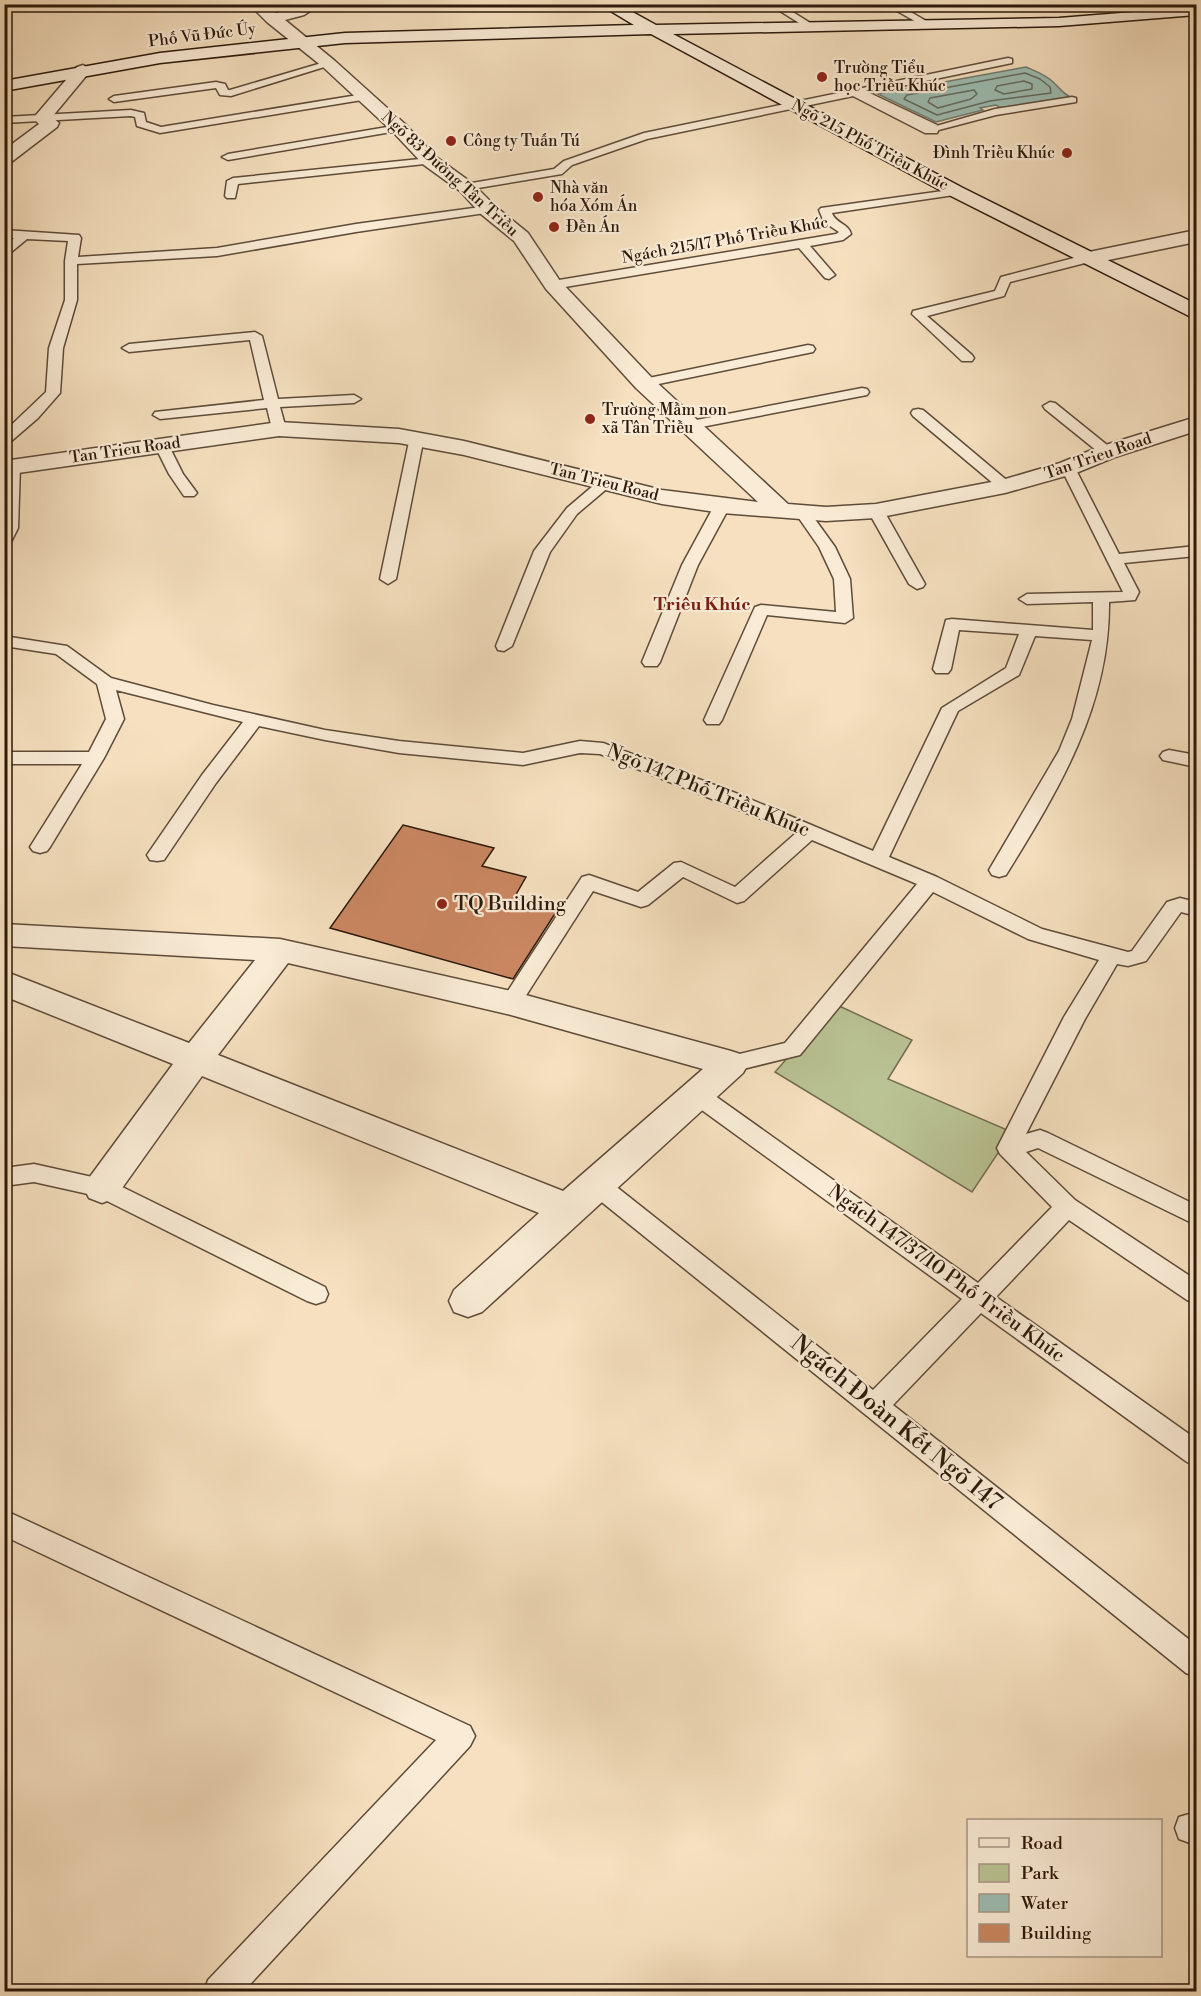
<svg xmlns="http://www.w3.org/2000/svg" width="1201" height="1996" font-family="'Libre Bodoni',serif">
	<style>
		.green { fill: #bac394; stroke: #736e50; stroke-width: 1.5 }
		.water { fill: #9dbdb3; stroke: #707b70; stroke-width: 1.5 }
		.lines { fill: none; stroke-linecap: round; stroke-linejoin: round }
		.shore { stroke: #646b60; stroke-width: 1.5 }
		.building { fill: #ca8761; stroke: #2c190c; stroke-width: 1.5 }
		.lane-casing { stroke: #5e4b39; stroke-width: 3 }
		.street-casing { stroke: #5e4b39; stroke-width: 3 }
		.secondary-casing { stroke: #2c190c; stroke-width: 3 }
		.lane { fill: #f9ebd5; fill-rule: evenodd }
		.street { fill: #f9ebd5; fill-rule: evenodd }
		.secondary { fill: #f9ebd5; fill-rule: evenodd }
		.poi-dot { fill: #8f2418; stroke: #f9ebd5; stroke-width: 2 }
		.labels { text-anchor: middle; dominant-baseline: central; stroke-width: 4.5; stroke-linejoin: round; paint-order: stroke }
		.far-street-label { font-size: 16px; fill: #2c190c; stroke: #f9ebd5 }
		.far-poi-label { font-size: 16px; fill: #2c190c; stroke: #f9ebd5; text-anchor: start }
		.far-neighbourhood-label { font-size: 18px; font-weight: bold; fill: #7a1f14; stroke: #f9ebd5 }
		.street-label { font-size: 20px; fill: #2c190c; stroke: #f9ebd5 }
		.poi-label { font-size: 20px; fill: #2c190c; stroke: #f9ebd5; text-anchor: start }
		.near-street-label { font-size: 24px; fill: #2c190c; stroke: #f9ebd5 }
	</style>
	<rect width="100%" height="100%" fill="#f6e0bf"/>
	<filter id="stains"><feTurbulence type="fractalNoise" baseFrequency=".00333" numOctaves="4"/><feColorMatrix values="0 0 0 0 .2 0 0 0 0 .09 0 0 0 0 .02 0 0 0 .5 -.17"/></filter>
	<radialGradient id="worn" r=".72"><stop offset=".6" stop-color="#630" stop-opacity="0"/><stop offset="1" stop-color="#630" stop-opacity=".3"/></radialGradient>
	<path class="green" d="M 835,1004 L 912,1040 L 888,1079 L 1012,1132 L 972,1192 L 775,1072 Z"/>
	<path class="water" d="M 1026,67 C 1035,71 1044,74 1052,81 C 1059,87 1061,92 1070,97 L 1001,108 L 996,105 L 980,108 L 983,110 L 936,122 L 878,94 Z"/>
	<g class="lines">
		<g class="shore">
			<path d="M 1025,73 L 1040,79 L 1050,87 L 1051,93 L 990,101 L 937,115 L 904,99 L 907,95 Z"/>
			<path d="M 1024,81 L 1032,84 L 1032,89 L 1004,94 L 995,90 L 997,86 Z"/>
			<path d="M 974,90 L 977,94 L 971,99 L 938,108 L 928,102 L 930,98 Z"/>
		</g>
	</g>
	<path class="building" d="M 403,825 L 494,848 L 482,866 L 526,877 L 514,898 L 558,909 L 513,979 L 330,928 Z"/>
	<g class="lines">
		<defs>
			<g id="lane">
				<path d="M 769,4 L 780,4 L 815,26 L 807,28 Z"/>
				<path d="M 885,4 L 897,4 L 933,25 L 925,27 Z"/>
				<path d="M 1008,58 L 1012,59 L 1012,63 L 647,139 L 572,165 L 562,174 L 466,190 L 460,187 L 466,184 L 554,169 L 564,161 L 644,133 Z"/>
				<path d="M 325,62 L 334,64 L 231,96 L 220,95 L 216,88 L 114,102 L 109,99 L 114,96 L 216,82 L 225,84 L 228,90 L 230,90 Z"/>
				<path d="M 364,94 L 369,97 L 368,99 L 160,133 L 137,126 L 135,117 L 131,116 L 4,123 L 4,117 L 131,110 L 144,113 L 146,122 L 161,127 Z"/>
				<path d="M 1072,97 L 1076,98 L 1076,102 L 996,115 L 931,132 L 926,129 L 995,109 Z"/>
				<path d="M 399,125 L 403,126 L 403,130 L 228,160 L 222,157 L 228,154 Z"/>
				<path d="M 430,158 L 434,159 L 434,163 L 238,184 L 235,198 L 227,198 L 225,196 L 227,181 L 233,178 Z"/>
				<path d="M 957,189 L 961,190 L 961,194 L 832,213 C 835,223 849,224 851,234 L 843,240 L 810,246 L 835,275 L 829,279 L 825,278 L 799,248 L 553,289 L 547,285 L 553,281 L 836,234 L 839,232 L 824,222 L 819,210 L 821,208 Z"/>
				<path d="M 488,206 L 494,210 L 492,212 L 356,232 L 217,256 L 77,264 L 77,300 L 63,348 L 60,393 L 38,418 L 9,443 L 4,444 L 4,432 L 46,392 L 49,348 L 65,300 L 65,261 L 68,241 L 27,239 L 4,258 L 4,247 L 14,238 L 4,238 L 4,230 L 79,235 L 81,238 L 78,257 L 217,248 L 356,224 Z"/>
				<path d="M 1089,254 L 1095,258 L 1093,261 L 1010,282 L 1004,296 L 927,316 L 972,355 L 974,358 L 972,361 L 962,361 L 912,314 L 913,311 L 995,291 L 1001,277 Z"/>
				<path d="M 255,332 L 262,336 L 278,399 L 354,395 L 361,399 L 354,403 L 280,407 L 286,429 L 279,433 L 272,429 L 267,408 L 160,419 L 153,415 L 155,412 L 264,400 L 250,340 L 129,352 L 122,348 L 129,344 Z"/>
				<path d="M 808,345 L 813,346 L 815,349 L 813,352 L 644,387 L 637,383 L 644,379 Z"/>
				<path d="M 862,388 L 867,389 L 869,392 L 867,395 L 691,429 L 684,425 L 691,421 Z"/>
				<path d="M 1050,402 L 1055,403 L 1112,449 L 1114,452 L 1112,455 L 1102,455 L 1045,409 L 1043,406 Z"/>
				<path d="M 918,409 L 923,410 L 1010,483 L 1012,486 L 1010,489 L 1000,489 L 913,416 L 911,413 L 913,410 Z"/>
				<path d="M 417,433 L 424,437 L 396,579 L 388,584 L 380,579 L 410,437 Z"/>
				<path d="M 161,440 L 168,444 L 183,474 L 197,493 L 194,496 L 184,496 L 169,474 L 154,444 Z"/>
				<path d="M 13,462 L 20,466 L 18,528 L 10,544 L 4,546 L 6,466 Z"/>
				<path d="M 1068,464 L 1075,468 L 1119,554 L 1196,546 L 1196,556 L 1124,563 L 1139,592 L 1135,600 L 1109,602 C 1110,706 1059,789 1006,875 L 999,877 L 992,875 L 989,870 L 1059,751 L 1072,719 L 1092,640 L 1035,636 L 1019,675 L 958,711 L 889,857 L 937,877 L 1042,929 L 1128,952 L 1132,951 L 1167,902 L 1180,898 L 1196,902 L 1196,916 L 1181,912 L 1146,961 L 1128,966 L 1117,964 L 1085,1019 L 1026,1134 L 1040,1130 L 1048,1133 L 1196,1205 L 1196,1225 L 1038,1148 L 1026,1152 L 1075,1200 L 1196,1280 L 1196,1303 L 1187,1300 L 1069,1220 L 996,1297 L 1196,1439 L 1196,1466 L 1187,1462 L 981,1313 L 893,1405 L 1196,1645 L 1196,1677 L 1186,1673 L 588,1191 L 584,1184 L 588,1177 L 596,1175 L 604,1177 L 873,1390 L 962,1299 L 688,1100 L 685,1094 L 688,1088 L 696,1086 L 704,1088 L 978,1283 L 1052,1207 L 1000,1154 L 997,1148 L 1064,1017 L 1099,960 L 1028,939 L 933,892 L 800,1055 L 731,1072 L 723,1070 L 720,1064 L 723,1058 L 785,1043 L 917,884 L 812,840 L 744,901 L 737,903 L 683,877 L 648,905 L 641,907 L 593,891 L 518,1008 L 511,1011 L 504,1008 L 500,1003 L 582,877 L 589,875 L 638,892 L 674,863 L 681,862 L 735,887 L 796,833 L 600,754 L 580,753 L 523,765 L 399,753 L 325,740 L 259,726 L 216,783 L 164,860 L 157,861 L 150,860 L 147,855 L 202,775 L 243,722 L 116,690 L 124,719 L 104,758 L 50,847 L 47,851 L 40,853 L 33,851 L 30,847 L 82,764 L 4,764 L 4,752 L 89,752 L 106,719 L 97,684 L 56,654 L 4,646 L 4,636 L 67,646 L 111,678 L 213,705 L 325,730 L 399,741 L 523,753 L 580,741 L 603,743 L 733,792 L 873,851 L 942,708 L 1006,668 L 1019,634 L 959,630 L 951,669 L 948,673 L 936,673 L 933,669 L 946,620 L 952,619 L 1093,630 L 1093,602 L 1027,604 L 1019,599 L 1027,594 L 1123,592 L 1061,468 Z"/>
				<path d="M 605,479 L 612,483 L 610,486 L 577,514 L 550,552 L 512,646 L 504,651 L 498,650 L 496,646 L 534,551 L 567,508 L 600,480 Z"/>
				<path d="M 722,501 L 730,506 L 698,565 L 660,662 L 657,666 L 645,666 L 642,662 L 682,565 L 714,506 Z"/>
				<path d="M 876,506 L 884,511 L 925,584 L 923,587 L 917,589 L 909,584 L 868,511 Z"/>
				<path d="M 804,509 L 809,511 L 835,547 L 850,579 L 853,618 L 845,623 L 767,615 L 722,720 L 719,724 L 707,724 L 704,720 L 755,607 L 761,605 L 836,612 L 834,579 L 819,547 L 796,514 Z"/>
				<path d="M 1169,750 L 1196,755 L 1196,767 L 1163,760 L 1160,756 L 1163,752 Z"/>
				<path d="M 34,1164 L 110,1181 L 325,1287 L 328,1294 L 325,1301 L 316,1304 L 307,1301 L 97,1196 L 34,1182 L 4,1186 L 4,1168 Z"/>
				<path d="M 4,1510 L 470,1726 L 475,1736 L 470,1746 L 243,1992 L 204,1992 L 208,1980 L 436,1740 L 4,1536 Z"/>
				<path d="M 1196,1812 L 1196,1842 L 1190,1843 L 1179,1839 L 1175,1828 L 1179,1817 Z"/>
			</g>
			<g id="street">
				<path d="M 249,4 L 266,4 L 276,13 L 302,4 L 321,4 L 304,15 L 285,20 L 335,61 L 405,124 L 436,157 L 472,183 L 495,206 L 528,233 L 560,281 L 652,378 L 788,504 L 826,507 L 876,504 L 1002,480 L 1060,463 L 1099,447 L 1196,417 L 1196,431 L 1115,457 L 1076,473 L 1005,493 L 876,518 L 826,521 L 722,513 L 662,504 L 464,455 L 399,443 L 279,436 L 4,475 L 4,461 L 279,422 L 399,429 L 464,441 L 662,490 L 758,502 L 636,388 L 546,289 L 514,241 L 481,214 L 460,191 L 424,165 L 393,132 L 323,67 L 267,22 Z"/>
				<path d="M 83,65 L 91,70 L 52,117 L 59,123 L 57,127 L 10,163 L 4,164 L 4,150 L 39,124 L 34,119 L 36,115 L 77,67 Z"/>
				<path d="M 857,87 L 937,125 L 939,129 L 937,133 L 925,133 L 851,95 L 849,92 Z"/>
				<path d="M 1196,230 L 1196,242 L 1089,264 L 1082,262 L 1079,258 L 1082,254 L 1089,252 Z"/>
				<path d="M 4,924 L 280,939 L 511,991 L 731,1051 L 743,1055 L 748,1064 L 743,1073 L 482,1312 L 468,1317 L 454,1312 L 449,1301 L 454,1290 L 539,1213 L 202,1076 L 115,1198 L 102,1203 L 89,1198 L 84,1188 L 89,1178 L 173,1064 L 4,996 L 4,971 L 189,1043 L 255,960 L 4,946 ZM 288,963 L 511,1015 L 703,1069 L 563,1191 L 218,1055 Z"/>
			</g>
			<path id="secondary" d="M 599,4 L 618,4 L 656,25 L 1059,18 L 1196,7 L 1196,15 L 1059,26 L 673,34 L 963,188 L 1196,304 L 1196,318 L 1189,316 L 951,196 L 651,34 L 345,43 L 160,63 L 4,91 L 4,81 L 160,53 L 345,33 L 634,25 Z"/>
		</defs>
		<use href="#lane" class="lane-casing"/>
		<use href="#street" class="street-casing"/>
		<use href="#secondary" class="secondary-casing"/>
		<use href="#lane" class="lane"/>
		<use href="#street" class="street"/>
		<use href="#secondary" class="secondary"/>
	</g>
	<g class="poi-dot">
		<circle cx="822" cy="77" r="6"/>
		<circle cx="451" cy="141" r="6"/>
		<circle cx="1067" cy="153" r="6"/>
		<circle cx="538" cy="197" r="6"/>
		<circle cx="554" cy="227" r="6"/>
		<circle cx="590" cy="419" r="6"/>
		<circle cx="442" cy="904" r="6"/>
	</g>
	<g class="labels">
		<g class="far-street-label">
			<text transform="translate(202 35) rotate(-7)">Phố Vũ Đức Úy</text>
			<text transform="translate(870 145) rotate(28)">Ngõ 215 Phố Triều Khúc</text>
			<text transform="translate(450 174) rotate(42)">Ngõ 83 Đường Tân Triều</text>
			<text transform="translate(725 240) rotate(-10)">Ngách 215/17 Phố Triều Khúc</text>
			<text transform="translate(125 450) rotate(-8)">Tan Trieu Road</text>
			<text transform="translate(1098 456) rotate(-19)">Tan Trieu Road</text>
			<text transform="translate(604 482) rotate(14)">Tan Trieu Road</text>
		</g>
		<g class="far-poi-label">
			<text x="834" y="68">Trường Tiểu<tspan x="834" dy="18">học Triều Khúc</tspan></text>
			<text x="463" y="141">Công ty Tuấn Tú</text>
			<text x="1055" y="153" text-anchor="end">Đình Triều Khúc</text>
			<text x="550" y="188">Nhà văn<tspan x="550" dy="18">hóa Xóm Án</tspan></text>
			<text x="566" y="227">Đền Án</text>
			<text x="602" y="410">Trường Mầm non<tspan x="602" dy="18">xã Tân Triều</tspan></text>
		</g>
		<g class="far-neighbourhood-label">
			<text x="702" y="604">Triêu Khúc</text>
		</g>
		<g class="street-label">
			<text transform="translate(708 791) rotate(22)">Ngõ 147 Phố Triều Khúc</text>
			<text transform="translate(946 1274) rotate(36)">Ngách 147/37/10 Phố Triều Khúc</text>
		</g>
		<g class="poi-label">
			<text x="454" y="904">TQ Building</text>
		</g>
		<g class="near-street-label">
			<text transform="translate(896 1423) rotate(39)">Ngách Đoàn Kết Ngõ 147</text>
		</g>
	</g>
	<rect width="1201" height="1996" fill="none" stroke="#f6e0bf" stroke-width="24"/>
	<rect x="6" y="6" width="1189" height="1984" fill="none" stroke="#2c190c" stroke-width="3"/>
	<rect x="12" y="12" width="1177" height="1972" fill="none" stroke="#2c190c" stroke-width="1.5"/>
	<rect x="967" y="1819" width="195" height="138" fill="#f9ebd5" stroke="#a79785" stroke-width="1.5"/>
	<rect x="979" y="1838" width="30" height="9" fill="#f9ebd5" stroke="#a79785" stroke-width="1.5"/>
	<text x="1021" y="1849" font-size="18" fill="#2c190c">Road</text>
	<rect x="979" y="1864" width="30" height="18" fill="#bac394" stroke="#a79785" stroke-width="1.5"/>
	<text x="1021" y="1879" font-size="18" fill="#2c190c">Park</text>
	<rect x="979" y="1894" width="30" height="18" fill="#9dbdb3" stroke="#a79785" stroke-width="1.5"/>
	<text x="1021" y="1909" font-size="18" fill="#2c190c">Water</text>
	<rect x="979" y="1924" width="30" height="18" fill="#ca8761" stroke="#a79785" stroke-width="1.5"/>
	<text x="1021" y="1939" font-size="18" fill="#2c190c">Building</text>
	<rect width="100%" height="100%" filter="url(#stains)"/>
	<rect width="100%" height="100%" fill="url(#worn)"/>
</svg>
